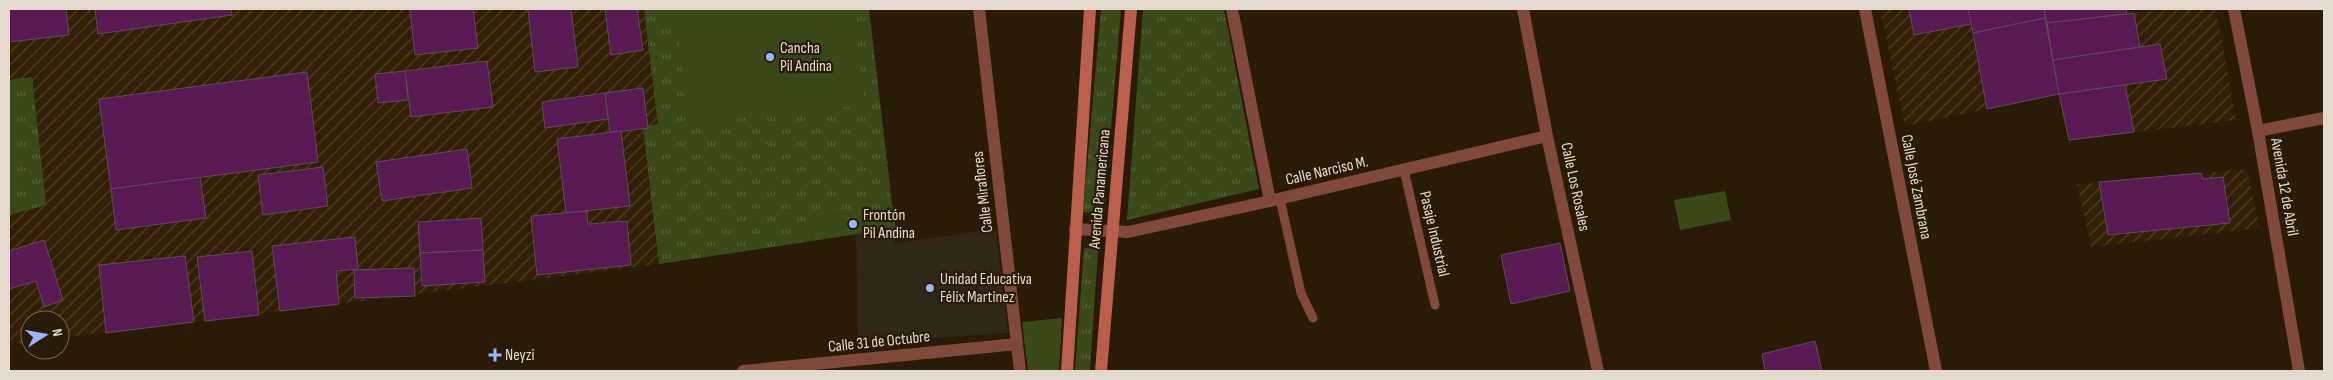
<svg xmlns="http://www.w3.org/2000/svg" width="2333" height="380" font-family="'Sofia Sans Condensed',sans-serif">
	<style>
		.industrial { fill: url(#industrial-furrows) }
		.education { fill: #312718 }
		.grass { fill: url(#grass-tufts) }
		.park { fill: #3a4918 }
		.building { fill: #591a53; stroke: #5f4a5c }
		.lines { fill: none; stroke-linecap: round; stroke-linejoin: round }
		.lane { stroke: #81483d; stroke-width: 9 }
		.street { stroke: #81483d; stroke-width: 12 }
		.secondary { stroke: #b95f4c; stroke-width: 12 }
		.poi-dot { fill: #97b6fd; stroke: #291b07; stroke-width: 2 }
		.labels { text-anchor: middle; dominant-baseline: central; stroke-width: 4.5; stroke-linejoin: round; paint-order: stroke }
		.poi-label { font-size: 16px; fill: #e3d9cd; stroke: #291b07; text-anchor: start }
		.street-label { font-size: 16px; fill: #e3d9cd; stroke: #291b07 }
	</style>
	<defs>
		<pattern id="industrial-furrows" width="10" height="10" patternUnits="userSpaceOnUse" patternTransform="scale(1.25)"><rect width="10" height="10" fill="#322005"/><path d="M-1 1l2-2M0 10L10 0M9 11l2-2" fill="none" stroke="#504028"/></pattern>
		<pattern id="grass-tufts" width="24" height="20" patternUnits="userSpaceOnUse" patternTransform="scale(1.25)"><rect width="24" height="20" fill="#3a4918"/><path d="M3 7l-1-3M5 7V3M7 7l1-3M15 17l-1-3M17 17v-4M19 17l1-3" fill="none" stroke="#566338"/></pattern>
	</defs>
	<rect width="100%" height="100%" fill="#291b07"/>
	<g class="industrial">
		<path d="M 9,9 L 869,9 L 896,228 L 659,264 L 60,338 L 60,320 L 30,320 L 30,342 L 9,345 Z"/>
		<path d="M 1880,9 L 2044,9 L 2047,23 L 2171,9 L 2216,9 L 2236,120 L 2069,140 L 2059,94 L 1905,126 Z"/>
		<path d="M 2247,169 L 2260,228 L 2091,247 L 2077,184 Z"/>
	</g>
	<path class="education" d="M 896,228 L 895,243 L 996,229 L 1008,333 L 858,343 L 856,233 Z"/>
	<g class="grass">
		<path d="M 644,9 L 869,9 L 892,206 L 810,219 L 812,241 L 659,264 L 643,127 L 658,124 Z"/>
		<path d="M 1101,9 L 1121,9 L 1104,214 L 1083,212 Z"/>
		<path d="M 1143,9 L 1224,9 L 1259,189 L 1127,220 Z"/>
		<path d="M 32,77 L 46,205 L 9,215 L 9,80 Z"/>
		<path d="M 1084,248 L 1098,249 L 1090,371 L 1075,371 Z"/>
	</g>
	<g class="park">
		<path d="M 675,9 L 854,9 L 865,105 L 688,124 Z"/>
		<path d="M 1725,191 L 1731,220 L 1680,230 L 1674,200 Z"/>
		<path d="M 892,206 L 896,228 L 812,241 L 810,219 Z"/>
		<path d="M 1062,318 L 1059,371 L 1028,371 L 1022,322 Z"/>
	</g>
	<g class="building">
		<path d="M 9,9 L 66,9 L 69,35 L 9,42 Z"/>
		<path d="M 95,9 L 231,9 L 232,15 L 98,34 Z"/>
		<path d="M 410,9 L 473,9 L 478,48 L 415,55 Z"/>
		<path d="M 528,9 L 571,9 L 578,67 L 535,72 Z"/>
		<path d="M 605,9 L 637,9 L 643,50 L 611,55 Z"/>
		<path d="M 1909,9 L 1968,9 L 1971,24 L 1914,35 Z"/>
		<path d="M 1968,9 L 2044,9 L 2045,18 L 1973,33 Z"/>
		<path d="M 2044,9 L 2126,9 L 2127,14 L 2047,23 Z"/>
		<path d="M 2134,13 L 2140,47 L 2053,60 L 2047,23 Z"/>
		<path d="M 2045,18 L 2059,94 L 1987,109 L 1973,33 Z"/>
		<path d="M 2160,44 L 2167,79 L 2059,94 L 2053,60 Z"/>
		<path d="M 487,61 L 493,107 L 411,117 L 405,71 Z"/>
		<path d="M 405,71 L 408,100 L 378,103 L 375,74 Z"/>
		<path d="M 307,72 L 318,162 L 111,189 L 99,99 Z"/>
		<path d="M 2125,85 L 2134,132 L 2069,140 L 2059,94 Z"/>
		<path d="M 643,88 L 648,128 L 610,133 L 605,93 Z"/>
		<path d="M 605,93 L 608,119 L 545,128 L 542,102 Z"/>
		<path d="M 621,131 L 630,206 L 566,213 L 557,139 Z"/>
		<path d="M 467,149 L 472,188 L 382,201 L 376,162 Z"/>
		<path d="M 323,167 L 328,206 L 263,215 L 258,175 Z"/>
		<path d="M 2201,173 L 2203,179 L 2223,177 L 2230,223 L 2108,235 L 2099,182 Z"/>
		<path d="M 200,177 L 206,218 L 116,230 L 111,189 Z"/>
		<path d="M 587,211 L 588,224 L 627,221 L 631,265 L 537,275 L 531,216 Z"/>
		<path d="M 481,218 L 483,250 L 420,253 L 418,222 Z"/>
		<path d="M 355,237 L 358,269 L 336,271 L 339,304 L 280,311 L 272,246 Z"/>
		<path d="M 44,240 L 63,300 L 44,307 L 36,281 L 9,289 L 9,251 Z"/>
		<path d="M 1560,243 L 1570,291 L 1511,304 L 1501,255 Z"/>
		<path d="M 483,250 L 485,282 L 422,286 L 420,253 Z"/>
		<path d="M 252,251 L 259,315 L 205,321 L 197,257 Z"/>
		<path d="M 185,256 L 194,322 L 106,333 L 99,265 Z"/>
		<path d="M 414,268 L 415,296 L 355,298 L 354,270 Z"/>
		<path d="M 1815,341 L 1822,371 L 1765,371 L 1762,354 Z"/>
	</g>
	<g class="lines">
		<g class="lane">
			<path d="M 1404,170 L 1435,305"/>
			<path d="M 1280,199 L 1301,293 L 1313,318"/>
		</g>
		<g class="street">
			<path d="M 979,9 L 1020,371"/>
			<path d="M 1232,9 L 1270,201"/>
			<path d="M 1523,9 L 1547,136 L 1598,371"/>
			<path d="M 1865,9 L 1936,371"/>
			<path d="M 2234,9 L 2258,131 L 2299,371"/>
			<path d="M 2258,131 L 2324,118"/>
			<path d="M 1075,229 L 1128,232 L 1270,201 L 1547,136"/>
			<path d="M 743,371 L 1017,344"/>
		</g>
		<g class="secondary">
			<path d="M 1067,371 L 1090,9"/>
			<path d="M 1101,371 L 1131,9"/>
		</g>
	</g>
	<g class="poi-dot">
		<circle cx="770" cy="57" r="5"/>
		<circle cx="853" cy="224" r="5"/>
		<circle cx="930" cy="288" r="5"/>
		<path d="M492.5 347.5h5v5h5v5h-5v5h-5v-5h-5v-5h5z"/>
	</g>
	<g class="labels">
		<g class="poi-label">
			<text x="780" y="48">Cancha<tspan x="780" dy="18">Pil Andina</tspan></text>
			<text x="863" y="215">Frontón<tspan x="863" dy="18">Pil Andina</tspan></text>
			<text x="940" y="279">Unidad Educativa<tspan x="940" dy="18">Félix Martinez</tspan></text>
			<text x="505" y="355">Neyzi</text>
		</g>
		<g class="street-label">
			<text transform="translate(1327 171) rotate(-13)">Calle Narciso M.</text>
			<text transform="translate(1575 187) rotate(78)">Calle Los Rosales</text>
			<text transform="translate(1916 187) rotate(79)">Calle José Zambrana</text>
			<text transform="translate(2284 187) rotate(80)">Avenida 12 de Abril</text>
			<text transform="translate(1100 189) rotate(-85)">Avenida Panamericana</text>
			<text transform="translate(983 192) rotate(-97)">Calle Miraflores</text>
			<text transform="translate(1434 234) rotate(77)">Pasaje Industrial</text>
			<text transform="translate(879 342) rotate(-6)">Calle 31 de Octubre</text>
		</g>
	</g>
	<rect width="2333" height="380" fill="none" stroke="#e3d9cd" stroke-width="20"/>
	<g transform="translate(45 335) rotate(79)"><circle r="24" fill="#291b07" stroke="#736756"/>
	<path d="M0-4L9 19L0 12L-9 19Z" fill="#97b6fd"/>
	<text y="-8" font-size="14" font-weight="bold" text-anchor="middle" fill="#e3d9cd">N</text>
	</g>
</svg>
